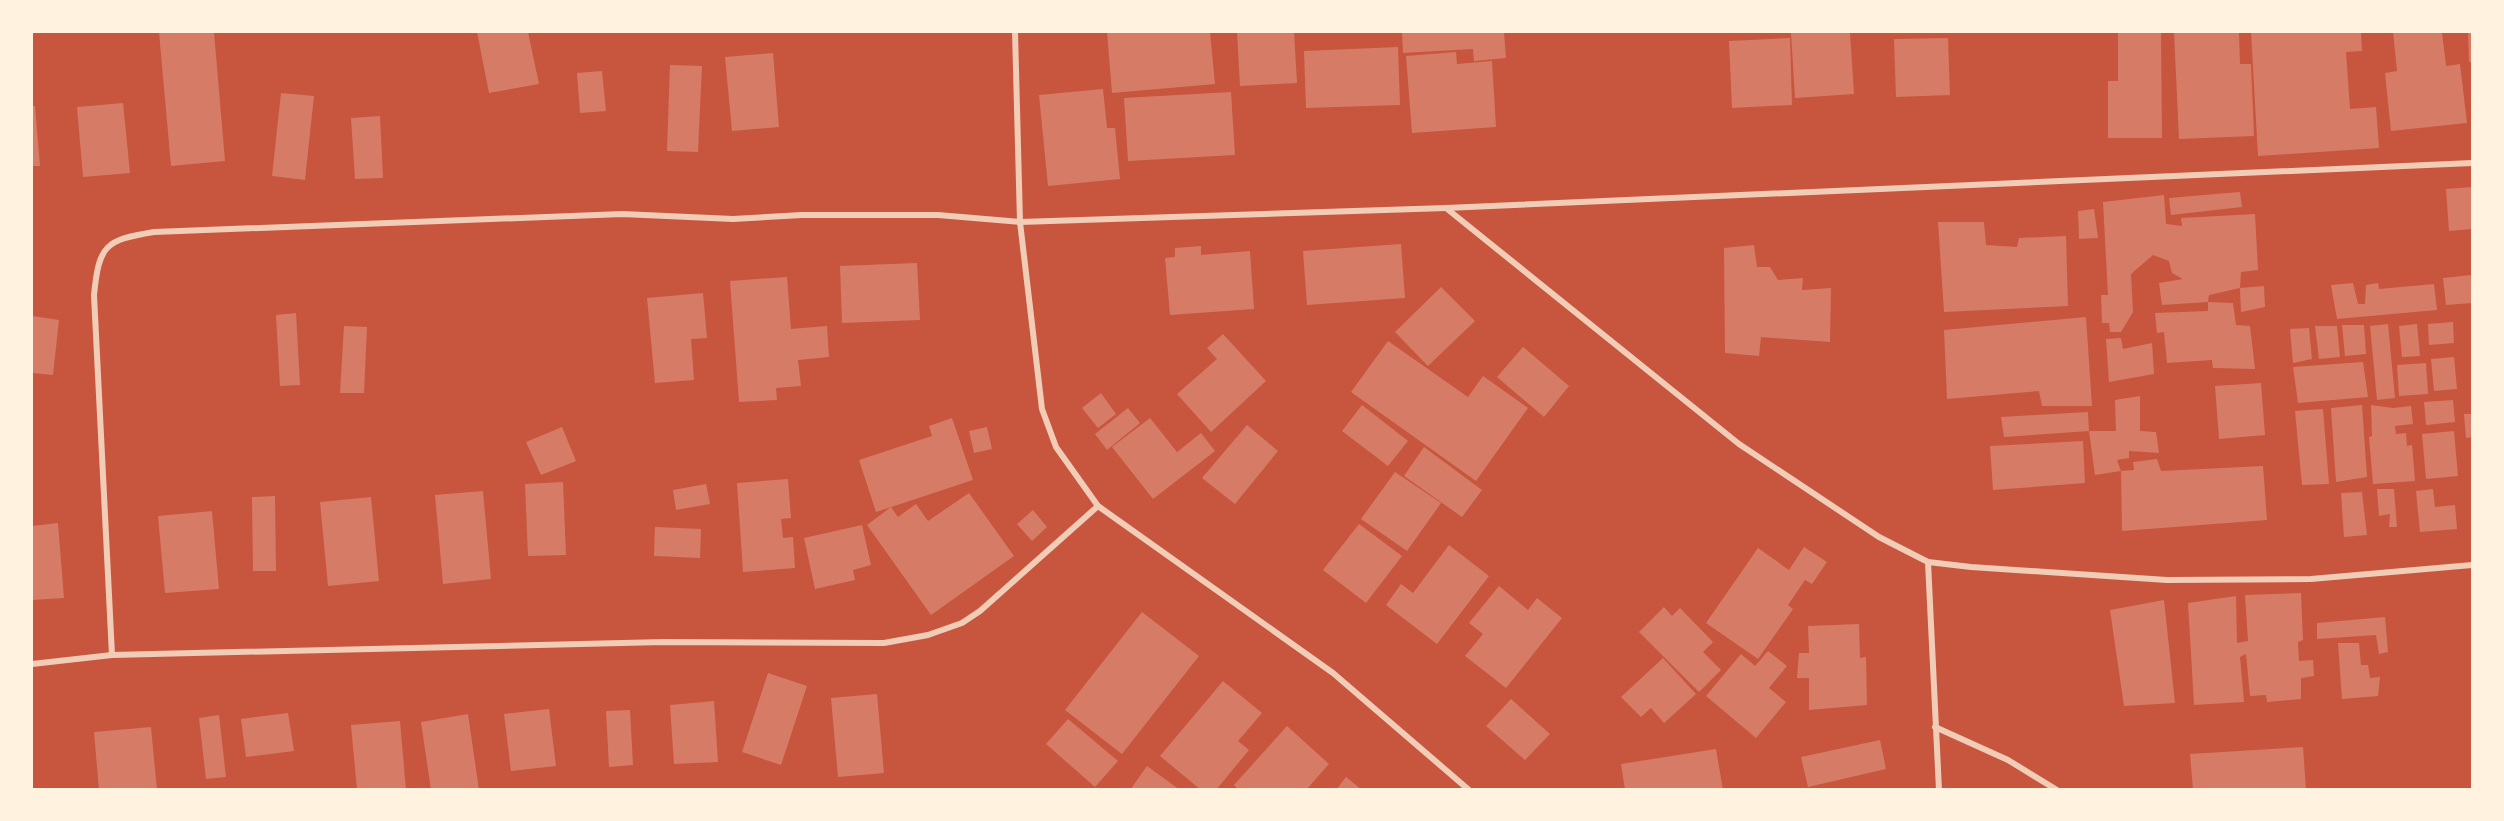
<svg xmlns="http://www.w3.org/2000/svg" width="2504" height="821" font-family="'Space Grotesk',sans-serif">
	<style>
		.building { fill: #d67c66 }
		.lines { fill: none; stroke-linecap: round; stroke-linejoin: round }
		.minor { stroke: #f1ccb7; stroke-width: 6 }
	</style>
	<rect width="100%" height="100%" fill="#c8553d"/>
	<g class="building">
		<path d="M 159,32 L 214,32 L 225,161 L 171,166 Z"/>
		<path d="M 477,32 L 528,32 L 539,84 L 489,93 Z"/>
		<path d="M 1107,32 L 1210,32 L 1215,84 L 1112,93 Z"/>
		<path d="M 1237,32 L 1294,32 L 1297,83 L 1240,86 Z"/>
		<path d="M 1402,32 L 1504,32 L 1506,58 L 1474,61 L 1473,49 L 1403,53 Z"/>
		<path d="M 1850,32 L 1854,94 L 1795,98 L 1791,33 Z"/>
		<path d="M 2118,32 L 2161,32 L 2162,138 L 2108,138 L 2108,81 L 2118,81 Z"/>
		<path d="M 2174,32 L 2239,32 L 2240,64 L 2251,64 L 2254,136 L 2179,139 Z"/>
		<path d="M 2251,32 L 2361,32 L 2362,51 L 2346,52 L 2350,109 L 2376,107 L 2379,148 L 2258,156 Z"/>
		<path d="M 2393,32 L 2442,32 L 2446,66 L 2460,64 L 2467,123 L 2391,131 L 2385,73 L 2397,71 Z"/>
		<path d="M 2468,32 L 2472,32 L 2472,62 L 2469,62 Z"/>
		<path d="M 1790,38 L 1792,105 L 1732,108 L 1729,41 Z"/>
		<path d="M 1948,38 L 1950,95 L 1896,97 L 1894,39 Z"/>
		<path d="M 1398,47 L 1400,105 L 1306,108 L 1304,51 Z"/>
		<path d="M 1456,52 L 1457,64 L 1492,61 L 1496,127 L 1412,133 L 1406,56 Z"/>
		<path d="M 773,53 L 779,127 L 732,131 L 725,57 Z"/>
		<path d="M 670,65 L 702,66 L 698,152 L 667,151 Z"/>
		<path d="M 602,71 L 606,111 L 580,113 L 577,73 Z"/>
		<path d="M 1103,89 L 1107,128 L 1115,128 L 1120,179 L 1048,186 L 1039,95 Z"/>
		<path d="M 1231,92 L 1235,155 L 1128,161 L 1124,98 Z"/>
		<path d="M 281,93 L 314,96 L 305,180 L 272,176 Z"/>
		<path d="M 123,103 L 130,173 L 83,177 L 77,107 Z"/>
		<path d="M 32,106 L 35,106 L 40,166 L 32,166 Z"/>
		<path d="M 380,116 L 383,178 L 355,179 L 351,118 Z"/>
		<path d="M 2472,187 L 2472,229 L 2449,231 L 2446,189 Z"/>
		<path d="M 2240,192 L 2242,207 L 2171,215 L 2169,198 Z"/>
		<path d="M 2164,195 L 2166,224 L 2182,226 L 2181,218 L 2255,214 L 2258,270 L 2241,272 L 2240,288 L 2264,286 L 2265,307 L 2241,312 L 2240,288 L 2209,295 L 2208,302 L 2162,305 L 2159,283 L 2183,279 L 2172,273 L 2169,261 L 2153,255 L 2131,274 L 2133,312 L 2121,332 L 2110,332 L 2109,323 L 2102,323 L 2101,295 L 2108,295 L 2103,202 Z"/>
		<path d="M 2094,209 L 2098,238 L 2079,239 L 2078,211 Z"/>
		<path d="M 1938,222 L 1984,222 L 1986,245 L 2017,247 L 2019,238 L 2066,236 L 2068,306 L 1944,312 Z"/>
		<path d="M 1401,244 L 1405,298 L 1307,305 L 1303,251 Z"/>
		<path d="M 1754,245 L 1757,267 L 1770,267 L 1778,280 L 1803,278 L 1802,290 L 1831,288 L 1830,342 L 1761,337 L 1759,356 L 1725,353 L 1724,248 Z"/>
		<path d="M 1201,246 L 1201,255 L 1250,251 L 1254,309 L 1170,315 L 1165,258 L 1175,257 L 1175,248 Z"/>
		<path d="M 917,263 L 920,320 L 842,323 L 840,266 Z"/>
		<path d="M 2472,275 L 2472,303 L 2446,305 L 2443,278 Z"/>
		<path d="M 787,277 L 791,329 L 827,326 L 829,357 L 798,360 L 801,386 L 776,388 L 777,400 L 739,402 L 730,281 Z"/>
		<path d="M 2353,283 L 2358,304 L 2365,304 L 2366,285 L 2378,283 L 2379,289 L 2434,284 L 2437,310 L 2337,319 L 2331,285 Z"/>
		<path d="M 1441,287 L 1475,321 L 1428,366 L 1395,332 Z"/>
		<path d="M 703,293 L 707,338 L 691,339 L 694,380 L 655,383 L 647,298 Z"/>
		<path d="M 2208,302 L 2233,303 L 2236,325 L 2250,326 L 2255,369 L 2213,368 L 2212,360 L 2167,363 L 2164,332 L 2157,333 L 2155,313 L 2208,311 Z"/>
		<path d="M 296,313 L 300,385 L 280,386 L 276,315 Z"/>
		<path d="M 32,316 L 59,320 L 53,375 L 32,373 Z"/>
		<path d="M 2086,317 L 2092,406 L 2042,406 L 2039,391 L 1947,399 L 1944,330 Z"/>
		<path d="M 2453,322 L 2454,343 L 2429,345 L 2428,324 Z"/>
		<path d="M 2388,324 L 2395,398 L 2377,400 L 2370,326 Z"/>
		<path d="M 2417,324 L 2420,356 L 2402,357 L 2399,326 Z"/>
		<path d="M 2342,325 L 2364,325 L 2366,354 L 2345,356 Z"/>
		<path d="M 344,326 L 367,327 L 364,393 L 340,393 Z"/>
		<path d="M 2315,326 L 2337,326 L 2340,357 L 2319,359 Z"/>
		<path d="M 2309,328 L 2312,359 L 2293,363 L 2290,329 Z"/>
		<path d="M 1223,334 L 1266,381 L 1211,432 L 1177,394 L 1217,359 L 1207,348 Z"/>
		<path d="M 2121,338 L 2123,349 L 2152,343 L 2154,374 L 2109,382 L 2106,339 Z"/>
		<path d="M 1388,341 L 1468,397 L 1483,376 L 1528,408 L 1476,481 L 1351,392 Z"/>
		<path d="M 1523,347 L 1569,386 L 1544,417 L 1497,377 Z"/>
		<path d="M 2454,357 L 2457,389 L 2434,391 L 2431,359 Z"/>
		<path d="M 2363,362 L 2368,397 L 2298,403 L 2293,367 Z"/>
		<path d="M 2426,363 L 2428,394 L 2399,396 L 2397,365 Z"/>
		<path d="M 2261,383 L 2265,435 L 2219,439 L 2215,386 Z"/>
		<path d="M 1101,393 L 1116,414 L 1098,428 L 1082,408 Z"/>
		<path d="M 2140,396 L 2140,431 L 2156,432 L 2159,453 L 2129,451 L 2129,458 L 2117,460 L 2121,471 L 2095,475 L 2089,431 L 2116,431 L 2115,400 Z"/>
		<path d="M 2453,400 L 2455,422 L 2426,425 L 2424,402 Z"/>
		<path d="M 1362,405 L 1408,441 L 1388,466 L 1342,431 Z"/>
		<path d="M 2362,405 L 2367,477 L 2336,482 L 2331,408 Z"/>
		<path d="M 2371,405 L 2393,408 L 2411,406 L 2413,424 L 2395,426 L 2396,434 L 2406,433 L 2407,446 L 2412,445 L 2415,481 L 2373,484 L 2369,437 L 2372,436 Z"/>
		<path d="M 1128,408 L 1140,423 L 1107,450 L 1095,434 Z"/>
		<path d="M 2323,409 L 2329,484 L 2302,485 L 2295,411 Z"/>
		<path d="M 2088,412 L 2089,431 L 2004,437 L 2001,417 Z"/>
		<path d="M 2464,414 L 2472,414 L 2472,437 L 2466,438 Z"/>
		<path d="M 952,418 L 973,480 L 876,512 L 859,460 L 932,436 L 929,426 Z"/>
		<path d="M 1150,418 L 1177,452 L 1201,433 L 1215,451 L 1153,499 L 1112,447 Z"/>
		<path d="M 1247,425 L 1278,451 L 1235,504 L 1202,478 Z"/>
		<path d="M 562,427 L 576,461 L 541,475 L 526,442 Z"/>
		<path d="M 987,427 L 992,449 L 974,453 L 969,431 Z"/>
		<path d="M 2454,431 L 2458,476 L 2426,479 L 2422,434 Z"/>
		<path d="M 2083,441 L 2085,483 L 1993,490 L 1990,446 Z"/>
		<path d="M 1424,447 L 1482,490 L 1462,517 L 1404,476 Z"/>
		<path d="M 2157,459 L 2161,471 L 2263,466 L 2267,520 L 2122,531 L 2121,471 L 2134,470 L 2133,462 Z"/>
		<path d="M 1395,472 L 1441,503 L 1407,551 L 1361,519 Z"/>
		<path d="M 788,479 L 791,518 L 781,519 L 783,538 L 793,537 L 795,568 L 743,572 L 737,483 Z"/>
		<path d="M 563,482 L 566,555 L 528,556 L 525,484 Z"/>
		<path d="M 706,484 L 710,504 L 676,510 L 673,490 Z"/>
		<path d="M 2377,489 L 2394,489 L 2397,527 L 2389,527 L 2390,514 L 2379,516 Z"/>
		<path d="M 2433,489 L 2435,507 L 2455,505 L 2457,529 L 2420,532 L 2416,491 Z"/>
		<path d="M 483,491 L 491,579 L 443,584 L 435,495 Z"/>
		<path d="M 2362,492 L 2367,535 L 2344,537 L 2341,493 Z"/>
		<path d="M 969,493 L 1014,556 L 931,615 L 867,525 L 891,507 L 898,517 L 916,504 L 928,521 Z"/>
		<path d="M 275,496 L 276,571 L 253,571 L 252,497 Z"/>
		<path d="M 371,497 L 379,581 L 328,586 L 320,502 Z"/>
		<path d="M 1033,510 L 1047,527 L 1032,541 L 1017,524 Z"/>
		<path d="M 212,511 L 219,589 L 165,593 L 158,516 Z"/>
		<path d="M 58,523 L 64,598 L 32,600 L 32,526 Z"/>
		<path d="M 1359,524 L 1402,556 L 1366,603 L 1323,570 Z"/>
		<path d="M 862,525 L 871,565 L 853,570 L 855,580 L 815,589 L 804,538 Z"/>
		<path d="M 655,527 L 701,529 L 700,558 L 654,556 Z"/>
		<path d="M 1449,545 L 1489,576 L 1437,644 L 1386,605 L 1401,584 L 1413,593 Z"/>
		<path d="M 1804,547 L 1827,562 L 1812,584 L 1805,580 L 1788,605 L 1793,609 L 1758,659 L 1706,623 L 1758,548 L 1789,570 Z"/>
		<path d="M 1499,586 L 1528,610 L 1537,598 L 1562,618 L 1506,688 L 1465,656 L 1483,634 L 1469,623 Z"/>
		<path d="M 2301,593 L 2303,640 L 2298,642 L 2299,661 L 2313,660 L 2314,676 L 2301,678 L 2301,699 L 2267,702 L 2266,695 L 2250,696 L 2246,654 L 2240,657 L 2244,702 L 2194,705 L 2188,603 L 2236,596 L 2237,643 L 2248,641 L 2245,595 Z"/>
		<path d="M 2164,600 L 2175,703 L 2124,706 L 2110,610 Z"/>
		<path d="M 1664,607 L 1672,616 L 1680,608 L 1713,642 L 1703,652 L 1721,670 L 1699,692 L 1639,632 Z"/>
		<path d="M 1142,612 L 1199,656 L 1122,754 L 1065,710 Z"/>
		<path d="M 2385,617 L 2388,652 L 2379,654 L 2376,635 L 2317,639 L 2317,623 Z"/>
		<path d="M 1859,624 L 1860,658 L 1866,657 L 1867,705 L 1809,710 L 1809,678 L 1797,678 L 1799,653 L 1809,653 L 1808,626 Z"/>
		<path d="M 2338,643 L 2359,643 L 2361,665 L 2368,665 L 2370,678 L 2380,677 L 2378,696 L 2342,699 Z"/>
		<path d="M 1768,651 L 1787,666 L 1769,688 L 1786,702 L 1756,738 L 1706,696 L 1741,654 L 1755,666 Z"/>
		<path d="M 1663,658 L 1696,694 L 1664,723 L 1651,708 L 1641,717 L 1621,697 Z"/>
		<path d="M 768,673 L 807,686 L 781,765 L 742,752 Z"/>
		<path d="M 1223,681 L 1262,713 L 1238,741 L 1249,750 L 1216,790 L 1201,790 L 1160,756 Z"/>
		<path d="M 877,694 L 884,773 L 838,777 L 831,698 Z"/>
		<path d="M 1511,699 L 1550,734 L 1525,760 L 1486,726 Z"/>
		<path d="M 714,701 L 718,762 L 674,764 L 670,705 Z"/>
		<path d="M 549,709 L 556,766 L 511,771 L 504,714 Z"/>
		<path d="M 630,710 L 633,765 L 609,767 L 606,711 Z"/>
		<path d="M 288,713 L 294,751 L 246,757 L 241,719 Z"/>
		<path d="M 468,714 L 479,790 L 431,790 L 421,722 Z"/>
		<path d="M 219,715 L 226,777 L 206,779 L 199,718 Z"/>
		<path d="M 1068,719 L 1118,761 L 1095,787 L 1046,744 Z"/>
		<path d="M 400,721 L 406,790 L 357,790 L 351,725 Z"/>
		<path d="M 1287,726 L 1329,764 L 1306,790 L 1239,790 L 1234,785 Z"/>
		<path d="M 151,727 L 157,790 L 99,790 L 94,732 Z"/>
		<path d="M 1880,740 L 1886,769 L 1808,787 L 1801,757 Z"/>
		<path d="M 2303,747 L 2306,790 L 2193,790 L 2190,754 Z"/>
		<path d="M 1716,749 L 1723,790 L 1625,790 L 1621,764 Z"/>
		<path d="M 1147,766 L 1180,790 L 1130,790 Z"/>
		<path d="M 1346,777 L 1362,790 L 1336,790 Z"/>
	</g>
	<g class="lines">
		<g class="minor">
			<path d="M 1015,32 L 1020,222 L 1042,409 L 1056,447 L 1098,506 L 1333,673 L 1469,790"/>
			<path d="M 1446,208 L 1739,444 L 1879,537 L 1928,562 L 1971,567 L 2167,580 L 2311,579 L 2472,565"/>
			<path d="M 1928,562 L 1939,790"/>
			<path d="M 112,655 L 94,295 C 99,245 105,240 154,232 L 622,214 L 733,219 L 802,215 L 938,215 L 1020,222 L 1446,208 L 2472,163"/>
			<path d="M 32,664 L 112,655 L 664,642 L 884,643 L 928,635 L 962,623 L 980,611 L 1098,506"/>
			<path d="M 1935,727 L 2008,760 L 2057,790"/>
		</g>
	</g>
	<rect width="2504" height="821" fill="none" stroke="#fff3e0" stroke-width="66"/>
</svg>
